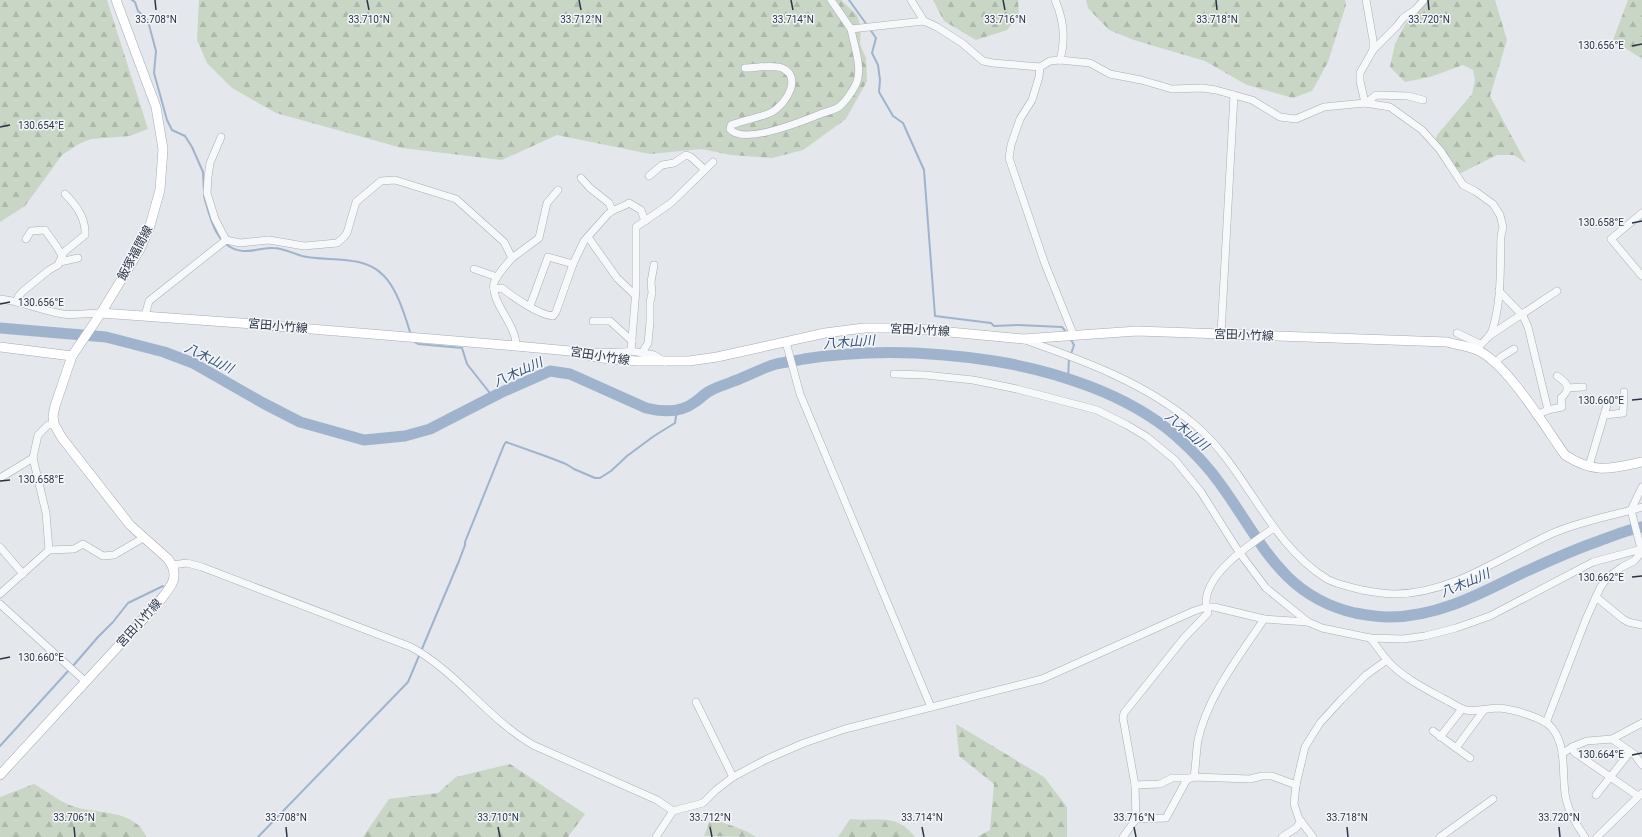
<svg xmlns="http://www.w3.org/2000/svg" width="1642" height="837" font-family="Roboto,'Noto Sans JP',sans-serif">
	<style>
		.forest { fill: url(#forest-firs) }
		.lines { fill: none; stroke-linecap: round; stroke-linejoin: round }
		.stream { stroke: #9fb4cc; stroke-width: 2 }
		.river { stroke: #9fb4cc; stroke-width: 11 }
		.minor-casing { stroke: #a9aeb7; stroke-width: 8 }
		.major-casing { stroke: #a3abb8; stroke-width: 10 }
		.minor { stroke: #f7f8fa; stroke-width: 7 }
		.major { stroke: #fff; stroke-width: 9 }
		.ticks { fill: none; stroke: #2b3445; stroke-width: 1.5 }
		.labels { text-anchor: middle; dominant-baseline: central; stroke-width: 3; stroke-linejoin: round; paint-order: stroke }
		.street-label { font-size: 12px; fill: #2b3445; stroke: #f4f6f9 }
		.water-label { font-size: 13px; font-style: italic; fill: #34527a; stroke: #f4f6f9 }
		.ticks-label { font-size: 10px; text-anchor: middle; fill: #2b3445; stroke: #f4f6f9; stroke-width: 3; stroke-linejoin: round; paint-order: stroke }
	</style>
	<defs>
		<pattern id="forest-firs" width="22" height="20" patternUnits="userSpaceOnUse"><rect width="22" height="20" fill="#c9d6c5"/><path d="M5 1l3.5 6h-7zM16 11l3.5 6h-7z" fill="#adb8ab"/></pattern>
	</defs>
	<rect width="100%" height="100%" fill="#e4e7ec"/>
	<g class="forest">
		<path d="M 0,0 L 107,0 L 148,129 L 130,136 L 91,139 L 79,144 L 62,155 L 25,206 L 0,222 Z"/>
		<path d="M 199,0 L 841,0 L 857,15 L 861,27 L 860,45 L 866,58 L 867,81 L 846,119 L 803,150 L 772,158 L 731,155 L 701,149 L 650,154 L 557,135 L 502,160 L 402,148 L 276,113 L 232,88 L 207,63 L 197,40 Z"/>
		<path d="M 933,0 L 1018,0 L 1019,15 L 1007,30 L 976,40 L 944,21 Z"/>
		<path d="M 1086,0 L 1345,0 L 1346,5 L 1328,62 L 1312,91 L 1293,98 L 1247,85 L 1205,61 L 1134,40 L 1109,30 L 1088,8 Z"/>
		<path d="M 1418,0 L 1495,0 L 1507,40 L 1490,96 L 1526,163 L 1514,155 L 1497,155 L 1461,173 L 1446,167 L 1433,147 L 1437,135 L 1472,94 L 1475,80 L 1473,70 L 1463,65 L 1430,77 L 1405,82 L 1390,67 L 1395,44 Z"/>
		<path d="M 1628,0 L 1642,0 L 1642,59 L 1613,40 Z"/>
		<path d="M 956,724 L 1044,777 L 1067,807 L 1067,837 L 977,837 L 990,830 L 994,784 L 959,756 Z"/>
		<path d="M 510,764 L 585,814 L 568,837 L 363,837 L 389,799 L 438,793 L 456,777 Z"/>
		<path d="M 34,784 C 46,791 59,801 72,806 C 93,814 137,809 146,837 L 0,837 L 0,797 Z"/>
		<path d="M 850,819 C 878,822 896,812 915,837 L 838,837 Z"/>
		<path d="M 716,820 L 746,831 L 756,837 L 704,836 L 709,823 Z"/>
	</g>
	<g class="lines">
		<g class="stream">
			<path d="M 132,0 L 135,2 L 138,11 L 148,21 L 156,51 L 154,73 L 167,120 L 172,130 L 185,136 L 192,147 L 203,172 L 204,192"/>
			<path d="M 849,0 L 867,25"/>
			<path d="M 869,28 L 876,38 L 872,53 L 878,65 L 880,80 L 879,92 L 893,116 L 903,123 L 924,170 L 935,316 L 991,323 L 994,326 L 1018,325 L 1062,327 L 1067,333"/>
			<path d="M 204,196 C 210,217 216,249 243,251 C 253,252 263,247 273,248 C 283,248 292,253 302,256 C 328,262 363,254 383,275 C 397,288 405,316 411,335"/>
			<path d="M 1070,338 L 1074,345 L 1071,354"/>
			<path d="M 413,341 L 418,344 L 462,348 L 467,364 L 493,397"/>
			<path d="M 1068,380 L 1069,358"/>
			<path d="M 72,667 L 98,637 L 113,622 L 128,603 L 163,586"/>
			<path d="M 0,746 L 69,670"/>
			<path d="M 258,837 L 408,682 L 459,561 L 465,545 L 465,542 L 504,445 L 506,442 L 548,457 L 566,464 L 574,469 L 595,478 L 600,478 L 611,471 L 627,456 L 654,436 L 675,423 L 677,410"/>
		</g>
		<path class="river" d="M 0,328 L 106,337 L 164,352 L 193,363 L 263,403 L 300,422 L 364,440 L 405,436 L 430,429 L 500,393 L 550,371 L 570,374 L 646,408 C 662,412 681,413 695,402 C 700,399 703,395 708,392 C 716,387 725,385 734,381 C 748,376 762,368 776,364 C 785,362 795,361 804,359 C 867,349 931,351 994,361 C 1056,371 1127,394 1175,435 C 1192,450 1208,466 1221,485 C 1261,540 1281,596 1355,613 C 1366,615 1377,617 1389,617 C 1435,617 1476,596 1516,576 C 1544,563 1570,551 1599,541 C 1613,536 1627,530 1642,527"/>
		<defs>
			<g id="minor">
				<path d="M 831,0 L 851,29"/>
				<path d="M 911,0 L 924,21"/>
				<path d="M 1055,0 C 1064,20 1066,39 1060,60"/>
				<path d="M 1373,50 L 1397,26 L 1403,18 L 1415,10 L 1424,0"/>
				<path d="M 1040,67 L 1039,77 L 1032,100 L 1020,119 L 1011,145 L 1009,158 L 1045,264 L 1074,336"/>
				<path d="M 745,68 C 756,68 772,64 782,68 C 803,77 786,104 772,112 C 763,117 743,120 731,125 L 730,129 C 743,146 806,120 823,113 C 828,111 836,110 840,106 C 845,102 852,92 855,86 C 864,71 854,46 851,29 L 924,21 L 937,27 L 962,43 L 983,61 L 993,63 L 1040,67 L 1050,61 L 1060,60 L 1090,63 L 1110,74 L 1141,80 L 1172,89 L 1202,88 L 1216,90 L 1252,100 L 1280,117 L 1296,119 L 1324,107 L 1365,103 L 1390,107 L 1422,130 L 1440,150 L 1463,185 L 1475,191 L 1493,204 L 1500,215 L 1503,227 L 1501,236 C 1500,267 1502,301 1492,331 C 1489,339 1481,342 1477,350"/>
				<path d="M 1365,103 L 1360,81 L 1360,73 L 1373,50 L 1373,40 L 1366,0"/>
				<path d="M 1366,103 L 1376,95 L 1408,96 L 1423,100"/>
				<path d="M 221,137 L 210,163 L 208,177 L 207,193 L 215,219 L 226,240"/>
				<path d="M 649,176 L 662,165 L 674,163 L 686,155 L 691,157 L 704,169"/>
				<path d="M 581,178 L 590,188 L 609,203 L 612,210"/>
				<path d="M 1642,213 L 1611,239 L 1642,276"/>
				<path d="M 588,237 L 617,278 L 635,295"/>
				<path d="M 26,239 L 31,231 L 45,230 L 57,247 L 62,256"/>
				<path d="M 512,258 L 539,238 L 547,203 L 558,190"/>
				<path d="M 60,262 L 78,258"/>
				<path d="M 474,269 L 497,277"/>
				<path d="M 494,289 L 502,288 C 513,297 539,315 553,316 L 556,312 L 573,264 L 584,241 L 608,214 C 614,208 622,208 629,203 L 641,210 L 645,221"/>
				<path d="M 1499,291 L 1523,316 L 1528,327 L 1548,410 L 1536,415"/>
				<path d="M 0,299 C 22,301 42,311 63,314 C 76,316 88,313 101,313"/>
				<path d="M 17,302 L 18,297 L 22,292 L 49,270 L 58,265 L 64,252 L 85,235 C 86,218 76,205 65,194"/>
				<path d="M 530,306 L 548,257 L 573,264"/>
				<path d="M 145,316 L 149,301 L 226,240 L 240,243 L 269,240 L 304,246 L 337,243 L 343,238 L 347,233 L 356,202 L 381,181 L 395,180 L 456,199 L 504,242 L 512,258 C 507,264 497,274 494,283 C 490,302 517,325 516,346"/>
				<path d="M 593,321 L 610,321 L 632,341"/>
				<path d="M 1457,333 L 1480,344"/>
				<path d="M 1221,334 L 1234,95"/>
				<path d="M 1489,336 L 1557,291"/>
				<path d="M 1025,340 C 1085,361 1145,383 1194,424 C 1247,468 1267,542 1327,579 C 1338,585 1351,587 1362,590 C 1373,592 1384,594 1395,594 C 1451,594 1501,557 1551,534 C 1580,521 1612,516 1642,507"/>
				<path d="M 786,342 L 800,394 L 931,707"/>
				<path d="M 584,353 C 600,350 616,355 631,351"/>
				<path d="M 642,353 L 648,343 L 650,322 L 650,302 L 652,293 L 651,282 L 654,265"/>
				<path d="M 665,362 L 654,355 L 631,351 L 636,289 L 636,227 L 671,203 L 713,162"/>
				<path d="M 1495,363 L 1501,357 L 1514,349"/>
				<path d="M 894,374 L 925,375 L 973,380 L 1017,389 L 1097,410 L 1127,425 L 1147,437 L 1175,460 L 1201,492 L 1239,552 L 1266,588 L 1308,622"/>
				<path d="M 1567,388 L 1583,387"/>
				<path d="M 1548,410 L 1562,407 L 1561,398 C 1571,389 1569,384 1557,376"/>
				<path d="M 1605,415 L 1623,413 L 1624,392"/>
				<path d="M 1589,466 L 1607,405"/>
				<path d="M 0,478 L 33,458"/>
				<path d="M 0,547 L 23,574"/>
				<path d="M 49,550 L 74,549 L 83,544 L 103,556 L 114,555 L 143,538"/>
				<path d="M 172,565 L 187,563 L 202,567 L 411,647 C 457,672 488,719 533,745 L 657,800 L 673,811"/>
				<path d="M 0,594 L 49,550 L 46,513 L 33,458 L 38,435 L 48,425 L 54,424"/>
				<path d="M 1596,597 L 1623,619 L 1628,622 L 1642,625"/>
				<path d="M 0,604 L 86,682"/>
				<path d="M 1370,638 C 1376,645 1381,653 1387,660 C 1402,677 1424,688 1444,699 C 1451,702 1458,708 1466,710 C 1477,712 1488,708 1499,708 C 1512,709 1545,718 1552,728 C 1568,748 1561,776 1566,799 C 1569,812 1577,826 1585,837"/>
				<path d="M 696,702 L 733,777"/>
				<path d="M 1546,723 L 1586,619 L 1600,588 L 1607,578 L 1622,567 L 1634,561 L 1640,554 L 1641,549 L 1631,510 L 1642,487"/>
				<path d="M 1433,731 L 1456,748 L 1484,710"/>
				<path d="M 1440,737 L 1462,709"/>
				<path d="M 1612,739 L 1642,723"/>
				<path d="M 1572,747 L 1574,752 L 1638,796"/>
				<path d="M 1456,748 L 1470,758"/>
				<path d="M 1562,754 L 1572,747 L 1587,741 L 1612,739 L 1634,754 L 1642,765"/>
				<path d="M 1194,777 C 1196,765 1196,752 1198,740 C 1208,695 1239,657 1264,619"/>
				<path d="M 1135,785 L 1160,784 L 1172,778 L 1190,778"/>
				<path d="M 1596,795 L 1630,752"/>
				<path d="M 1136,819 L 1166,818 L 1186,781 L 1190,778 L 1194,777 L 1250,779 L 1262,776 L 1272,776 L 1296,785"/>
				<path d="M 656,837 L 673,811 L 703,803 L 716,790 L 733,777 L 767,759 L 804,743 L 845,729 L 1042,679 L 1194,611 L 1207,607 L 1214,607 L 1264,619 L 1308,622 L 1322,628 L 1370,638 L 1403,639 L 1425,636 L 1456,628 L 1490,616 L 1593,562 L 1642,549"/>
				<path d="M 1123,837 L 1136,819 L 1135,785 L 1123,718 L 1124,713 L 1184,638 L 1208,613 C 1207,609 1206,605 1206,601 C 1208,571 1252,543 1274,528"/>
				<path d="M 1282,837 L 1296,828 L 1301,821"/>
				<path d="M 1313,837 L 1299,819 L 1294,804 L 1296,785 L 1305,747 L 1320,723 L 1341,700 L 1366,675 L 1387,660"/>
				<path d="M 1440,837 L 1493,799"/>
				<path d="M 1597,837 L 1642,793"/>
			</g>
			<g id="major">
				<path d="M 101,313 L 240,323 L 516,346 L 570,351 L 602,358 L 636,361 L 689,361 L 717,357 L 825,333 L 864,328 L 907,328 L 1023,339 L 1137,331 L 1447,342 C 1457,345 1468,346 1477,350 C 1507,363 1545,427 1565,455 C 1594,474 1610,469 1642,462"/>
				<path d="M 0,347 L 72,356"/>
				<path d="M 0,775 L 157,604 C 169,589 182,578 168,559 L 130,525 L 62,438 L 54,424 L 53,416 L 55,406 L 72,356 L 101,313 L 140,249 L 149,229 L 160,190 L 163,149 L 156,107 L 116,0"/>
			</g>
		</defs>
		<use href="#minor" class="minor-casing"/>
		<use href="#major" class="major-casing"/>
		<use href="#minor" class="minor"/>
		<use href="#major" class="major"/>
	</g>
	<path class="ticks" d="M 155,0 L 156,10M 367,0 L 369,10M 579,0 L 581,10M 791,0 L 793,10M 1003,0 L 1005,10M 1216,0 L 1217,10M 1428,0 L 1429,10M 1632,46 L 1642,44M 0,127 L 10,125M 1632,223 L 1642,221M 0,304 L 10,302M 1632,400 L 1642,399M 0,481 L 10,480M 1632,577 L 1642,576M 0,659 L 10,657M 1632,755 L 1642,753M 74,827 L 75,837M 286,827 L 287,837M 498,827 L 500,837M 710,827 L 712,837M 922,827 L 924,837M 1134,827 L 1136,837M 1347,827 L 1348,837M 1559,827 L 1560,837"/>
	<g class="labels">
		<g class="street-label">
			<text transform="translate(135 253) rotate(-62)">飯塚福間線</text>
			<text transform="translate(278 326) rotate(5)">宮田小竹線</text>
			<text transform="translate(920 330) rotate(3)">宮田小竹線</text>
			<text transform="translate(1244 335) rotate(2)">宮田小竹線</text>
			<text transform="translate(600 356) rotate(9)">宮田小竹線</text>
			<text transform="translate(139 623) rotate(-48)">宮田小竹線</text>
		</g>
		<g class="water-label">
			<text transform="translate(849 342) rotate(-4)">八木山川</text>
			<text transform="translate(209 358) rotate(26)">八木山川</text>
			<text transform="translate(518 372) rotate(-24)">八木山川</text>
			<text transform="translate(1187 431) rotate(40)">八木山川</text>
			<text transform="translate(1465 583) rotate(-23)">八木山川</text>
		</g>
	</g>
	<g class="ticks-label">
		<text x="156" y="23">33.708°N</text>
		<text x="369" y="23">33.710°N</text>
		<text x="581" y="23">33.712°N</text>
		<text x="1005" y="23">33.716°N</text>
		<text x="793" y="23">33.714°N</text>
		<text x="1217" y="23">33.718°N</text>
		<text x="1429" y="23">33.720°N</text>
		<text x="1601" y="49">130.656°E</text>
		<text x="41" y="129">130.654°E</text>
		<text x="1601" y="226">130.658°E</text>
		<text x="41" y="306">130.656°E</text>
		<text x="1601" y="404">130.660°E</text>
		<text x="41" y="483">130.658°E</text>
		<text x="1601" y="581">130.662°E</text>
		<text x="41" y="661">130.660°E</text>
		<text x="1601" y="758">130.664°E</text>
		<text x="74" y="821">33.706°N</text>
		<text x="286" y="821">33.708°N</text>
		<text x="498" y="821">33.710°N</text>
		<text x="710" y="821">33.712°N</text>
		<text x="922" y="821">33.714°N</text>
		<text x="1134" y="821">33.716°N</text>
		<text x="1347" y="821">33.718°N</text>
		<text x="1559" y="821">33.720°N</text>
	</g>
</svg>
